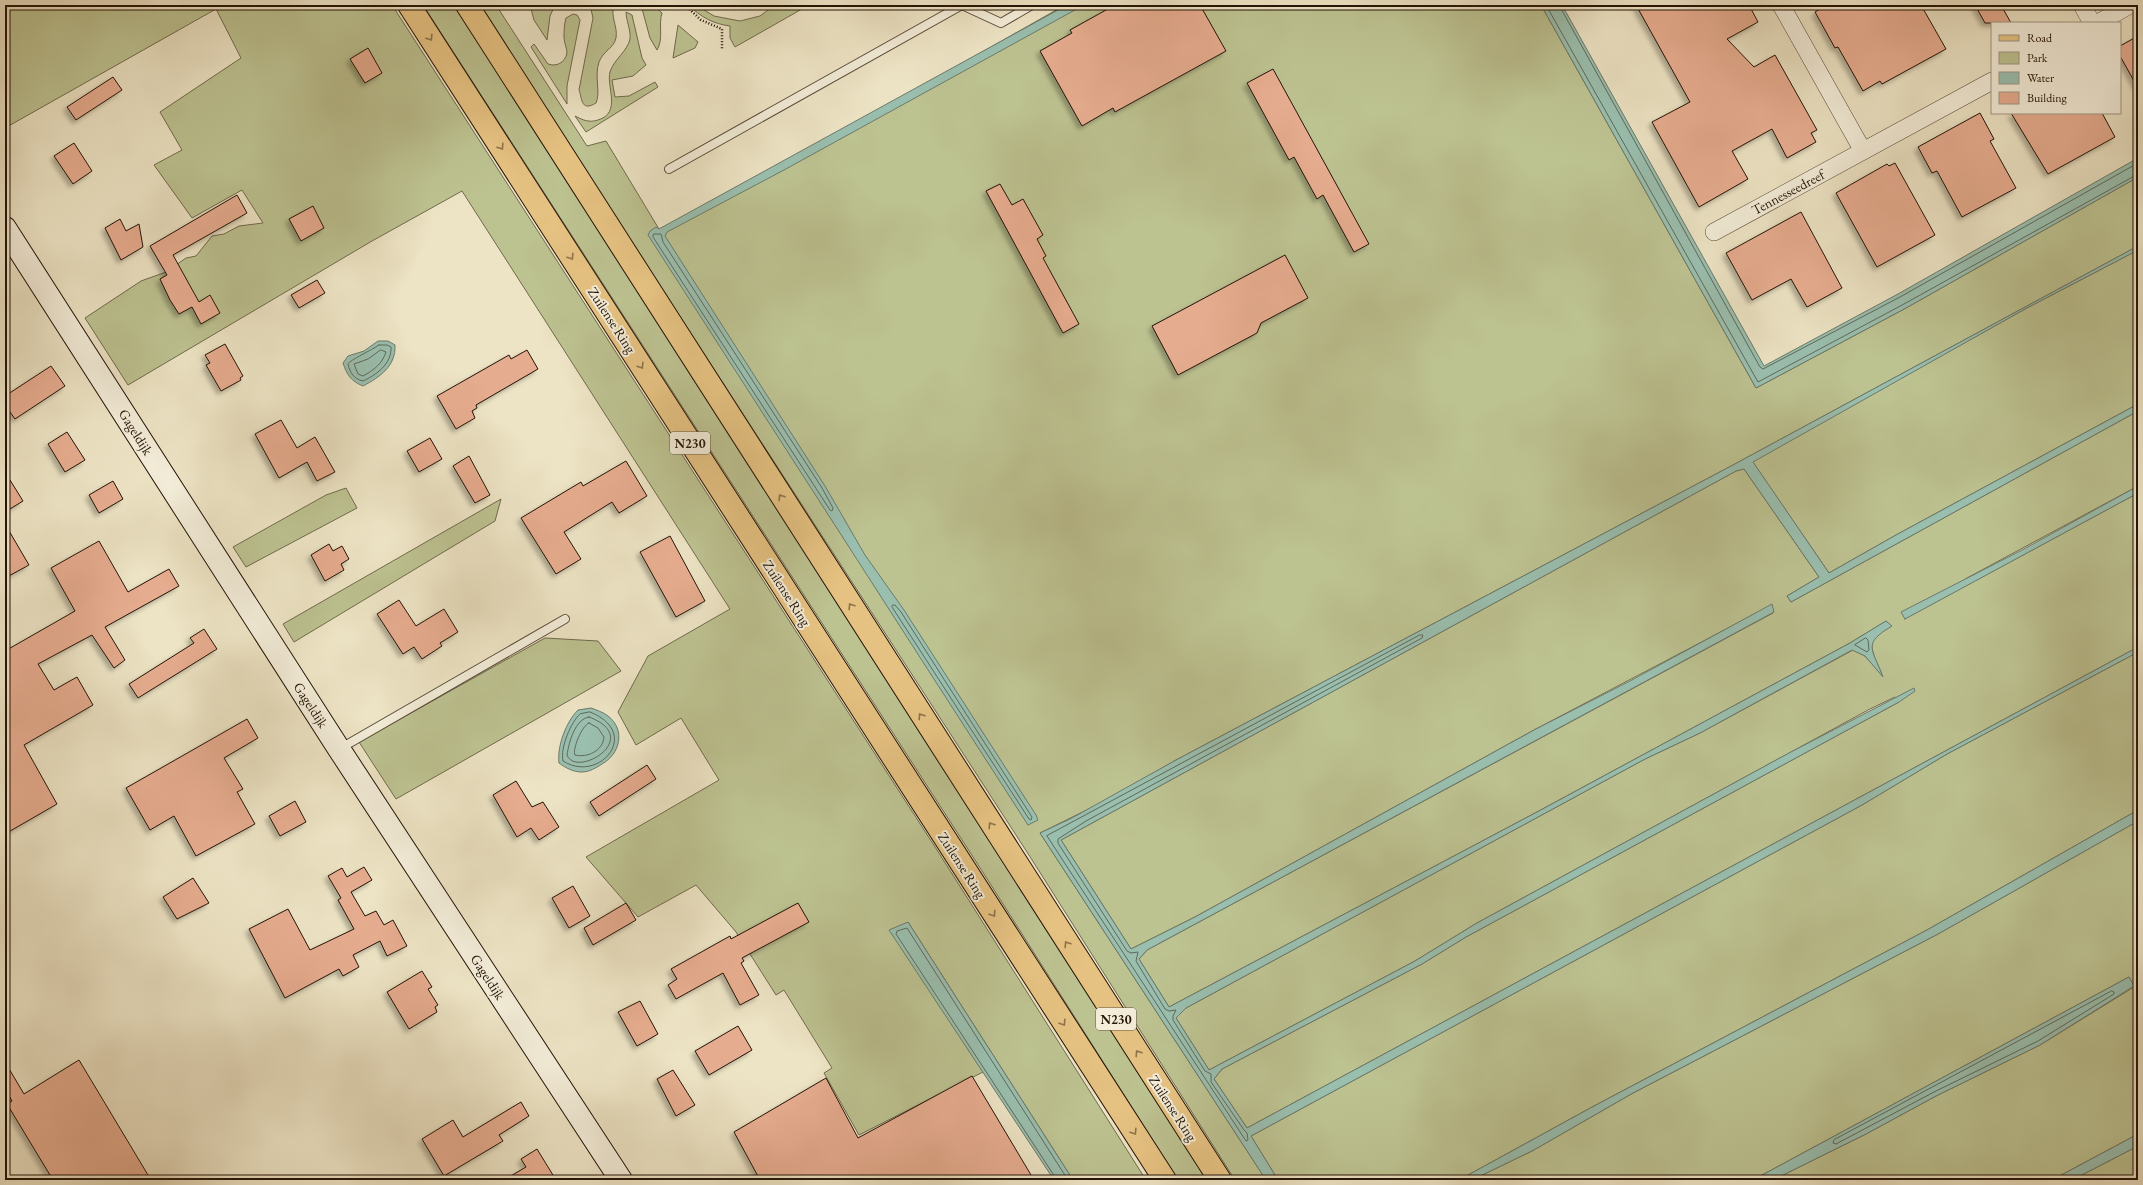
<svg xmlns="http://www.w3.org/2000/svg" width="2143" height="1185" font-family="'EB Garamond',serif">
	<style>
		.green { fill: #bdc291; stroke: #706a4c }
		.water { fill: #9abfaf; stroke: #6b7a6b }
		.lines { fill: none; stroke-linecap: round; stroke-linejoin: round }
		.shore { stroke: #5f695a; stroke-width: 1 }
		.building { fill: #e6ac8f; stroke: #241306; filter: url(#shadow) }
		.lane-casing { stroke: #564736; stroke-width: 10 }
		.street-casing { stroke: #564736; stroke-width: 18 }
		.secondary-casing { stroke: #241306; stroke-width: 24 }
		.primary-casing { stroke: #241306; stroke-width: 24 }
		.path { stroke: #241306; stroke-width: 2.5; stroke-dasharray: 1 2; stroke-linecap: butt }
		.lane { stroke: #f3edd9; stroke-width: 8 }
		.street { stroke: #f3edd9; stroke-width: 17 }
		.secondary { stroke: #f3edd9; stroke-width: 22 }
		.primary { stroke: #e6c282; stroke-width: 22 }
		.oneway { stroke: #8f734a }
		.labels { text-anchor: middle; dominant-baseline: central; stroke-width: 4; stroke-linejoin: round; paint-order: stroke }
		.shield { fill: #f3edd9; stroke: #625445; stroke-width: 1 }
		.shield-label { font-size: 13px; font-weight: bold; fill: #241306 }
		.street-label { font-size: 14px; fill: #241306; stroke: #f3edd9 }
	</style>
	<defs>
		<filter id="shadow"><feDropShadow dx="-3.5" dy="3.5" stdDeviation="2" flood-color="#0004"/></filter>
	</defs>
	<rect width="100%" height="100%" fill="#ede4c5"/>
	<filter id="stains"><feTurbulence type="fractalNoise" baseFrequency=".005" numOctaves="4"/><feColorMatrix values="0 0 0 0 .2 0 0 0 0 .09 0 0 0 0 .02 0 0 0 .5 -.17"/></filter>
	<radialGradient id="worn" r=".72"><stop offset=".6" stop-color="#630" stop-opacity="0"/><stop offset="1" stop-color="#630" stop-opacity=".3"/></radialGradient>
	<g class="green">
		<path d="M 5,5 L 392,5 L 937,850 L 1146,1180 L 1073,1180 L 908,922 L 946,1015 L 983,1072 L 859,1135 L 824,1073 L 832,1068 L 784,990 L 776,995 L 736,932 L 696,885 L 638,917 L 586,857 L 719,780 L 681,718 L 636,745 L 618,712 L 648,656 L 730,609 L 462,191 L 372,241 L 128,385 L 85,318 L 141,281 L 166,272 L 186,258 L 196,256 L 212,236 L 224,234 L 239,226 L 263,223 L 242,190 L 192,218 L 154,165 L 182,150 L 160,112 L 241,58 L 216,9 L 5,128 Z"/>
		<path d="M 423,5 L 456,5 L 1212,1180 L 1178,1180 L 984,874 Z"/>
		<path d="M 478,5 L 496,5 L 587,146 L 606,141 L 662,234 L 1065,5 L 1541,5 L 1756,388 L 1906,308 L 2138,177 L 2138,246 L 1733,465 L 1176,760 L 1111,798 L 1040,833 L 1266,1180 L 1235,1180 L 1027,852 Z"/>
		<path d="M 530,5 L 555,5 L 550,16 L 547,40 L 534,20 Z"/>
		<path d="M 590,5 L 614,5 C 610,17 618,26 616,38 C 614,48 603,51 599,62 C 594,77 601,92 596,103 C 580,113 582,96 579,90 L 593,18 Z"/>
		<path d="M 641,5 L 653,5 L 662,13 C 658,25 664,39 657,50 L 650,38 Z"/>
		<path d="M 689,5 L 696,5 L 714,16 L 740,21 L 760,16 L 775,5 L 809,5 L 735,47 L 730,38 L 730,26 C 714,24 700,17 689,5 Z"/>
		<path d="M 626,12 L 632,15 L 642,58 L 646,65 L 633,76 L 612,80 L 615,97 L 629,96 L 655,82 L 658,87 L 586,132 L 575,116 C 583,120 589,123 598,120 C 622,113 606,86 610,72 C 614,59 627,52 630,39 C 631,30 626,20 626,12 Z"/>
		<path d="M 573,14 L 577,15 L 580,20 L 567,86 L 567,104 L 531,47 L 534,44 L 548,64 C 556,67 565,63 567,53 C 567,48 564,43 564,37 C 564,31 564,25 566,18 Z"/>
		<path d="M 678,25 L 698,42 L 695,48 L 673,58 Z"/>
		<path d="M 2138,250 L 2138,404 L 1896,535 L 1829,573 L 1752,461 L 2025,309 Z"/>
		<path d="M 2138,411 L 2138,486 L 1967,578 L 1904,619 L 2138,493 L 2138,647 L 1247,1128 L 1214,1079 L 1222,1069 L 1422,964 L 1466,937 L 1899,702 L 1895,697 L 1870,709 L 1477,923 L 1415,961 L 1209,1070 L 1176,1018 L 1186,1008 L 1645,759 L 1700,733 L 1853,650 L 1865,656 L 1882,675 C 1879,665 1866,646 1875,636 C 1879,632 1887,630 1891,626 L 1886,621 L 1850,643 L 1537,812 L 1169,1007 L 1139,959 L 1147,950 L 1773,613 L 1772,605 L 1534,730 L 1195,917 L 1131,949 L 1061,840 L 1736,471 L 1744,469 L 1819,577 L 1787,596 L 1791,602 Z"/>
		<path d="M 346,488 L 357,508 L 246,567 L 233,547 L 326,495 Z"/>
		<path d="M 501,499 L 495,521 L 294,642 L 283,624 Z"/>
		<path d="M 545,638 L 598,641 L 621,671 L 396,799 L 359,742 Z"/>
		<path d="M 2138,652 L 2138,810 L 1927,930 L 1594,1106 L 1459,1180 L 1278,1180 L 1251,1136 L 1862,805 L 1947,754 Z"/>
		<path d="M 2138,821 L 2138,1134 L 2052,1180 L 1773,1180 L 1866,1134 L 1936,1096 L 2040,1045 L 2134,987 L 2129,977 L 1753,1180 L 1472,1180 L 1532,1151 L 1633,1093 L 1938,934 Z"/>
		<path d="M 2138,1146 L 2138,1180 L 2072,1180 L 2134,1148 Z"/>
	</g>
	<g class="water">
		<path d="M 1067,5 L 1084,5 L 784,170 L 667,232 L 665,236 L 825,486 L 865,555 L 904,610 L 1036,815 L 1038,820 L 1028,825 L 648,235 L 650,231 L 656,227 L 659,229 Z"/>
		<path d="M 1541,5 L 1562,5 L 1764,366 L 1898,294 L 2138,158 L 2138,177 L 1906,308 L 1756,388 Z"/>
		<path d="M 2138,246 L 2138,250 L 2025,309 L 1753,462 L 1829,573 L 1896,535 L 2138,404 L 2138,411 L 1791,602 L 1787,596 L 1819,577 L 1744,469 L 1736,471 L 1061,840 L 1131,949 L 1195,917 L 1534,730 L 1630,681 L 1772,604 L 1774,612 L 1147,950 L 1139,959 L 1169,1007 L 1537,812 L 1850,643 L 1886,621 L 1892,626 C 1862,644 1872,648 1883,677 L 1865,656 L 1852,650 L 1700,733 L 1645,759 L 1186,1008 L 1176,1018 L 1209,1070 L 1415,961 L 1477,923 L 1789,753 L 1914,688 L 1915,691 L 1899,702 L 1466,937 L 1422,964 L 1222,1069 L 1214,1079 L 1247,1128 L 2138,647 L 2138,652 L 1947,754 L 1862,805 L 1251,1136 L 1278,1180 L 1266,1180 L 1040,833 L 1072,818 L 1176,760 L 1733,465 Z"/>
		<path d="M 378,341 L 388,341 L 395,345 C 396,366 380,377 363,386 C 351,381 347,375 343,363 L 348,356 L 364,351 Z"/>
		<path d="M 2138,486 L 2138,493 L 1905,619 L 1901,612 L 2024,549 Z"/>
		<path d="M 591,708 C 596,710 603,712 608,716 C 626,730 620,754 602,764 C 596,768 589,772 582,772 C 573,772 566,768 559,763 C 557,746 566,722 578,710 Z"/>
		<path d="M 2138,810 L 2138,821 L 1938,934 L 1633,1093 L 1532,1151 L 1472,1180 L 1459,1180 L 1594,1106 L 1927,930 Z"/>
		<path d="M 908,922 L 1073,1180 L 1054,1180 L 889,930 Z"/>
		<path d="M 2129,977 L 2134,986 L 2040,1045 L 1936,1096 L 1866,1134 L 1773,1180 L 1753,1180 Z"/>
		<path d="M 2138,1134 L 2138,1146 L 2072,1180 L 2052,1180 Z"/>
	</g>
	<g class="lines">
		<g class="shore">
			<path d="M 1546,5 L 1758,382 L 1904,304 L 2138,174"/>
			<path d="M 1559,5 L 1760,367 L 1763,369 L 1900,297 L 2138,163"/>
			<path d="M 654,234 L 661,234 L 663,242 L 822,488 L 833,508 L 832,511 L 830,510 L 653,237 Z"/>
			<path d="M 379,345 L 387,345 L 391,347 C 392,364 376,375 363,381 C 354,379 350,373 348,364 C 350,360 372,350 379,345 Z"/>
			<path d="M 381,350 L 386,352 C 382,364 374,370 363,376 L 358,374 L 354,364 L 368,359 Z"/>
			<path d="M 893,605 L 895,605 L 901,612 L 1032,817 L 1031,820 L 1029,819 L 892,607 Z"/>
			<path d="M 1420,635 L 1423,635 L 1422,638 L 1086,821 L 1058,839 L 1058,843 L 1127,951 L 1131,953 L 1138,952 L 1136,961 L 1165,1009 L 1169,1011 L 1176,1010 L 1173,1016 L 1173,1020 L 1205,1071 L 1211,1074 L 1211,1082 L 1244,1130 L 1247,1133 L 1248,1140 L 1246,1141 L 1047,836 Z"/>
			<path d="M 1866,638 L 1868,640 L 1869,650 L 1867,652 L 1855,645 Z"/>
			<path d="M 590,712 C 643,733 599,784 563,761 C 560,748 571,722 580,714 Z"/>
			<path d="M 589,717 C 645,738 576,779 567,755 C 569,742 575,719 589,717 Z"/>
			<path d="M 589,723 L 598,728 L 604,737 C 603,751 587,758 575,755 C 572,750 582,725 589,723 Z"/>
			<path d="M 2112,991 L 2114,992 L 2114,994 L 2038,1041 L 1934,1092 L 1836,1144 L 1833,1143 L 1834,1140 Z"/>
			<path d="M 1057,1180 L 896,934 L 897,931 L 907,928 L 1068,1180"/>
		</g>
	</g>
	<g class="building">
		<path d="M 1115,5 L 1200,5 L 1226,51 L 1115,112 L 1113,108 L 1082,126 L 1040,51 L 1072,33 L 1070,30 Z"/>
		<path d="M 1636,5 L 1749,5 L 1758,22 L 1727,39 L 1754,67 L 1775,55 L 1817,130 L 1811,133 L 1816,142 L 1787,158 L 1772,129 L 1732,151 L 1748,179 L 1699,207 L 1652,122 L 1690,102 Z"/>
		<path d="M 1827,5 L 1921,5 L 1946,49 L 1882,84 L 1880,81 L 1863,91 L 1838,47 L 1835,48 L 1815,12 Z"/>
		<path d="M 1975,5 L 2001,5 L 2011,23 L 1985,23 Z"/>
		<path d="M 2138,36 L 2138,88 L 2120,56 L 2120,46 Z"/>
		<path d="M 368,48 L 382,73 L 365,83 L 350,59 Z"/>
		<path d="M 1273,69 L 1369,244 L 1354,252 L 1323,195 L 1317,199 L 1294,157 L 1289,160 L 1247,83 Z"/>
		<path d="M 113,77 L 122,90 L 76,120 L 67,107 Z"/>
		<path d="M 1980,113 L 1994,139 L 1990,141 L 2016,188 L 1962,217 L 1937,171 L 1932,173 L 1918,147 Z"/>
		<path d="M 2011,113 L 2102,113 L 2115,137 L 2048,174 Z"/>
		<path d="M 74,143 L 92,171 L 73,184 L 54,156 Z"/>
		<path d="M 1895,163 L 1935,235 L 1877,267 L 1836,193 L 1887,164 L 1889,166 Z"/>
		<path d="M 1000,184 L 1012,205 L 1023,199 L 1043,235 L 1037,239 L 1046,256 L 1043,258 L 1079,324 L 1063,333 L 986,191 Z"/>
		<path d="M 237,195 L 247,213 L 173,255 L 199,302 L 210,295 L 220,313 L 201,324 L 192,307 L 179,314 L 170,300 L 160,279 L 167,275 L 150,246 Z"/>
		<path d="M 313,206 L 324,228 L 301,241 L 289,219 Z"/>
		<path d="M 1801,212 L 1842,288 L 1807,307 L 1791,279 L 1752,300 L 1726,253 Z"/>
		<path d="M 120,219 L 126,231 L 139,224 L 143,247 L 121,260 L 105,228 Z"/>
		<path d="M 1285,255 L 1308,298 L 1261,323 L 1257,333 L 1178,375 L 1152,326 Z"/>
		<path d="M 317,280 L 325,293 L 299,308 L 291,295 Z"/>
		<path d="M 225,344 L 243,376 L 240,378 L 241,380 L 221,391 L 206,365 L 210,363 L 205,355 Z"/>
		<path d="M 527,350 L 538,369 L 476,405 L 477,408 L 472,411 L 475,418 L 456,429 L 437,396 L 509,355 L 511,359 Z"/>
		<path d="M 51,366 L 65,386 L 15,419 L 5,405 L 5,396 Z"/>
		<path d="M 281,420 L 297,448 L 315,437 L 335,472 L 317,481 L 307,462 L 279,478 L 255,434 Z"/>
		<path d="M 67,432 L 85,460 L 65,472 L 48,444 Z"/>
		<path d="M 430,438 L 442,459 L 419,472 L 407,451 Z"/>
		<path d="M 469,456 L 490,495 L 475,503 L 453,466 Z"/>
		<path d="M 626,461 L 647,496 L 619,513 L 612,502 L 564,532 L 581,559 L 556,574 L 521,518 L 581,482 L 583,486 Z"/>
		<path d="M 5,472 L 23,501 L 5,512 Z"/>
		<path d="M 113,481 L 123,499 L 99,513 L 89,495 Z"/>
		<path d="M 5,524 L 29,565 L 5,578 Z"/>
		<path d="M 670,536 L 705,601 L 676,617 L 640,552 Z"/>
		<path d="M 99,541 L 128,592 L 169,569 L 179,586 L 105,627 L 125,660 L 114,668 L 92,635 L 38,664 L 54,690 L 77,677 L 93,705 L 24,745 L 57,804 L 5,834 L 5,651 L 75,611 L 51,568 Z"/>
		<path d="M 329,544 L 333,551 L 342,546 L 349,559 L 341,564 L 344,570 L 325,581 L 311,555 Z"/>
		<path d="M 399,600 L 416,626 L 444,609 L 458,632 L 440,643 L 442,646 L 422,659 L 414,647 L 403,654 L 377,614 Z"/>
		<path d="M 204,629 L 217,649 L 138,698 L 129,684 L 194,643 L 190,638 Z"/>
		<path d="M 247,719 L 258,738 L 224,758 L 243,789 L 237,792 L 255,824 L 196,856 L 174,816 L 150,830 L 126,788 Z"/>
		<path d="M 647,765 L 656,779 L 599,816 L 590,802 Z"/>
		<path d="M 516,781 L 532,807 L 543,802 L 559,827 L 539,840 L 531,828 L 517,837 L 493,795 Z"/>
		<path d="M 295,801 L 306,822 L 280,836 L 269,816 Z"/>
		<path d="M 364,867 L 372,880 L 351,892 L 365,916 L 376,911 L 384,925 L 393,920 L 407,946 L 387,956 L 380,941 L 353,955 L 359,967 L 343,976 L 339,969 L 285,998 L 249,929 L 288,909 L 310,950 L 354,929 L 338,900 L 341,898 L 328,876 L 342,868 L 347,877 Z"/>
		<path d="M 193,878 L 209,903 L 177,919 L 163,897 Z"/>
		<path d="M 573,886 L 590,916 L 569,928 L 552,898 Z"/>
		<path d="M 626,903 L 636,920 L 593,945 L 584,928 Z"/>
		<path d="M 798,903 L 809,922 L 742,958 L 744,961 L 741,963 L 759,995 L 740,1005 L 723,973 L 676,999 L 668,985 L 677,979 L 671,969 L 730,936 L 731,939 Z"/>
		<path d="M 422,971 L 432,987 L 428,989 L 438,1005 L 435,1007 L 437,1012 L 409,1029 L 387,992 Z"/>
		<path d="M 640,1001 L 658,1034 L 637,1046 L 618,1012 Z"/>
		<path d="M 738,1026 L 752,1050 L 709,1075 L 695,1051 Z"/>
		<path d="M 79,1060 L 151,1180 L 53,1180 L 7,1104 L 12,1101 L 5,1089 L 5,1062 L 24,1094 Z"/>
		<path d="M 673,1070 L 695,1105 L 676,1116 L 657,1079 Z"/>
		<path d="M 972,1076 L 1034,1180 L 760,1180 L 734,1132 L 826,1078 L 858,1138 Z"/>
		<path d="M 521,1102 L 529,1116 L 499,1135 L 503,1141 L 444,1176 L 422,1139 L 453,1120 L 463,1137 Z"/>
		<path d="M 537,1149 L 556,1180 L 504,1180 L 526,1167 L 521,1159 Z"/>
	</g>
	<g class="lines">
		<defs>
			<g id="lane">
				<path d="M 669,169 L 962,5 L 1001,23 L 1032,5"/>
				<path d="M 341,748 L 565,619"/>
			</g>
			<g id="street">
				<path d="M 1781,5 L 1863,151"/>
				<path d="M 2082,5 L 2092,23"/>
				<path d="M 2098,23 L 2130,5"/>
				<path d="M 1714,232 L 1992,81"/>
			</g>
			<path id="secondary" d="M 5,228 L 339,749 L 621,1180"/>
			<g id="primary">
				<path d="M 409,5 L 1165,1180"/>
				<path d="M 467,5 L 1220,1180"/>
			</g>
		</defs>
		<use href="#lane" class="lane-casing"/>
		<use href="#street" class="street-casing"/>
		<use href="#secondary" class="secondary-casing"/>
		<use href="#primary" class="primary-casing"/>
		<path class="path" d="M 685,5 L 701,20 L 722,29 L 722,50"/>
		<use href="#lane" class="lane"/>
		<use href="#street" class="street"/>
		<use href="#secondary" class="secondary"/>
		<use href="#primary" class="primary"/>
	</g>
	<defs><path id="oneway-chevron" d="M-2-3.5L2.5 0L-2 3.5" fill="none" stroke-width="1.6" stroke-linecap="round" stroke-linejoin="round"/></defs>
	<g class="oneway">
		<use href="#oneway-chevron" transform="translate(430 38) rotate(57)"/>
		<use href="#oneway-chevron" transform="translate(501 147) rotate(57)"/>
		<use href="#oneway-chevron" transform="translate(571 257) rotate(57)"/>
		<use href="#oneway-chevron" transform="translate(641 366) rotate(57)"/>
		<use href="#oneway-chevron" transform="translate(781 497) rotate(-123)"/>
		<use href="#oneway-chevron" transform="translate(851 606) rotate(-123)"/>
		<use href="#oneway-chevron" transform="translate(921 716) rotate(-123)"/>
		<use href="#oneway-chevron" transform="translate(991 825) rotate(-123)"/>
		<use href="#oneway-chevron" transform="translate(993 914) rotate(57)"/>
		<use href="#oneway-chevron" transform="translate(1067 944) rotate(-123)"/>
		<use href="#oneway-chevron" transform="translate(1063 1023) rotate(57)"/>
		<use href="#oneway-chevron" transform="translate(1138 1053) rotate(-123)"/>
		<use href="#oneway-chevron" transform="translate(1134 1132) rotate(57)"/>
	</g>
	<g class="labels">
		<g class="shield">
			<rect x="670" y="432" width="40" height="22" rx="3"/>
			<rect x="1096" y="1008" width="40" height="22" rx="3"/>
		</g>
		<g class="shield-label">
			<text x="690" y="443">N230</text>
			<text x="1116" y="1019">N230</text>
		</g>
		<g class="street-label">
			<text transform="translate(1788 192) rotate(-28)">Tennesseedreef</text>
			<text transform="translate(612 320) rotate(57)">Zuilense Ring</text>
			<text transform="translate(136 432) rotate(58)">Gageldijk</text>
			<text transform="translate(787 593) rotate(57)">Zuilense Ring</text>
			<text transform="translate(311 705) rotate(57)">Gageldijk</text>
			<text transform="translate(962 865) rotate(57)">Zuilense Ring</text>
			<text transform="translate(488 977) rotate(57)">Gageldijk</text>
			<text transform="translate(1173 1108) rotate(57)">Zuilense Ring</text>
		</g>
	</g>
	<rect width="2143" height="1185" fill="none" stroke="#ede4c5" stroke-width="20"/>
	<rect x="6" y="6" width="2131" height="1173" fill="none" stroke="#241306" stroke-width="2"/>
	<rect x="10" y="10" width="2123" height="1165" fill="none" stroke="#241306"/>
	<rect x="1991" y="22" width="130" height="92" fill="#f3edd9" stroke="#a09685"/>
	<rect x="1999" y="35" width="20" height="6" fill="#e6c282" stroke="#a09685"/>
	<text x="2027" y="42" font-size="12" fill="#241306">Road</text>
	<rect x="1999" y="52" width="20" height="12" fill="#bdc291" stroke="#a09685"/>
	<text x="2027" y="62" font-size="12" fill="#241306">Park</text>
	<rect x="1999" y="72" width="20" height="12" fill="#9abfaf" stroke="#a09685"/>
	<text x="2027" y="82" font-size="12" fill="#241306">Water</text>
	<rect x="1999" y="92" width="20" height="12" fill="#e6ac8f" stroke="#a09685"/>
	<text x="2027" y="102" font-size="12" fill="#241306">Building</text>
	<rect width="100%" height="100%" filter="url(#stains)"/>
	<rect width="100%" height="100%" fill="url(#worn)"/>
</svg>
